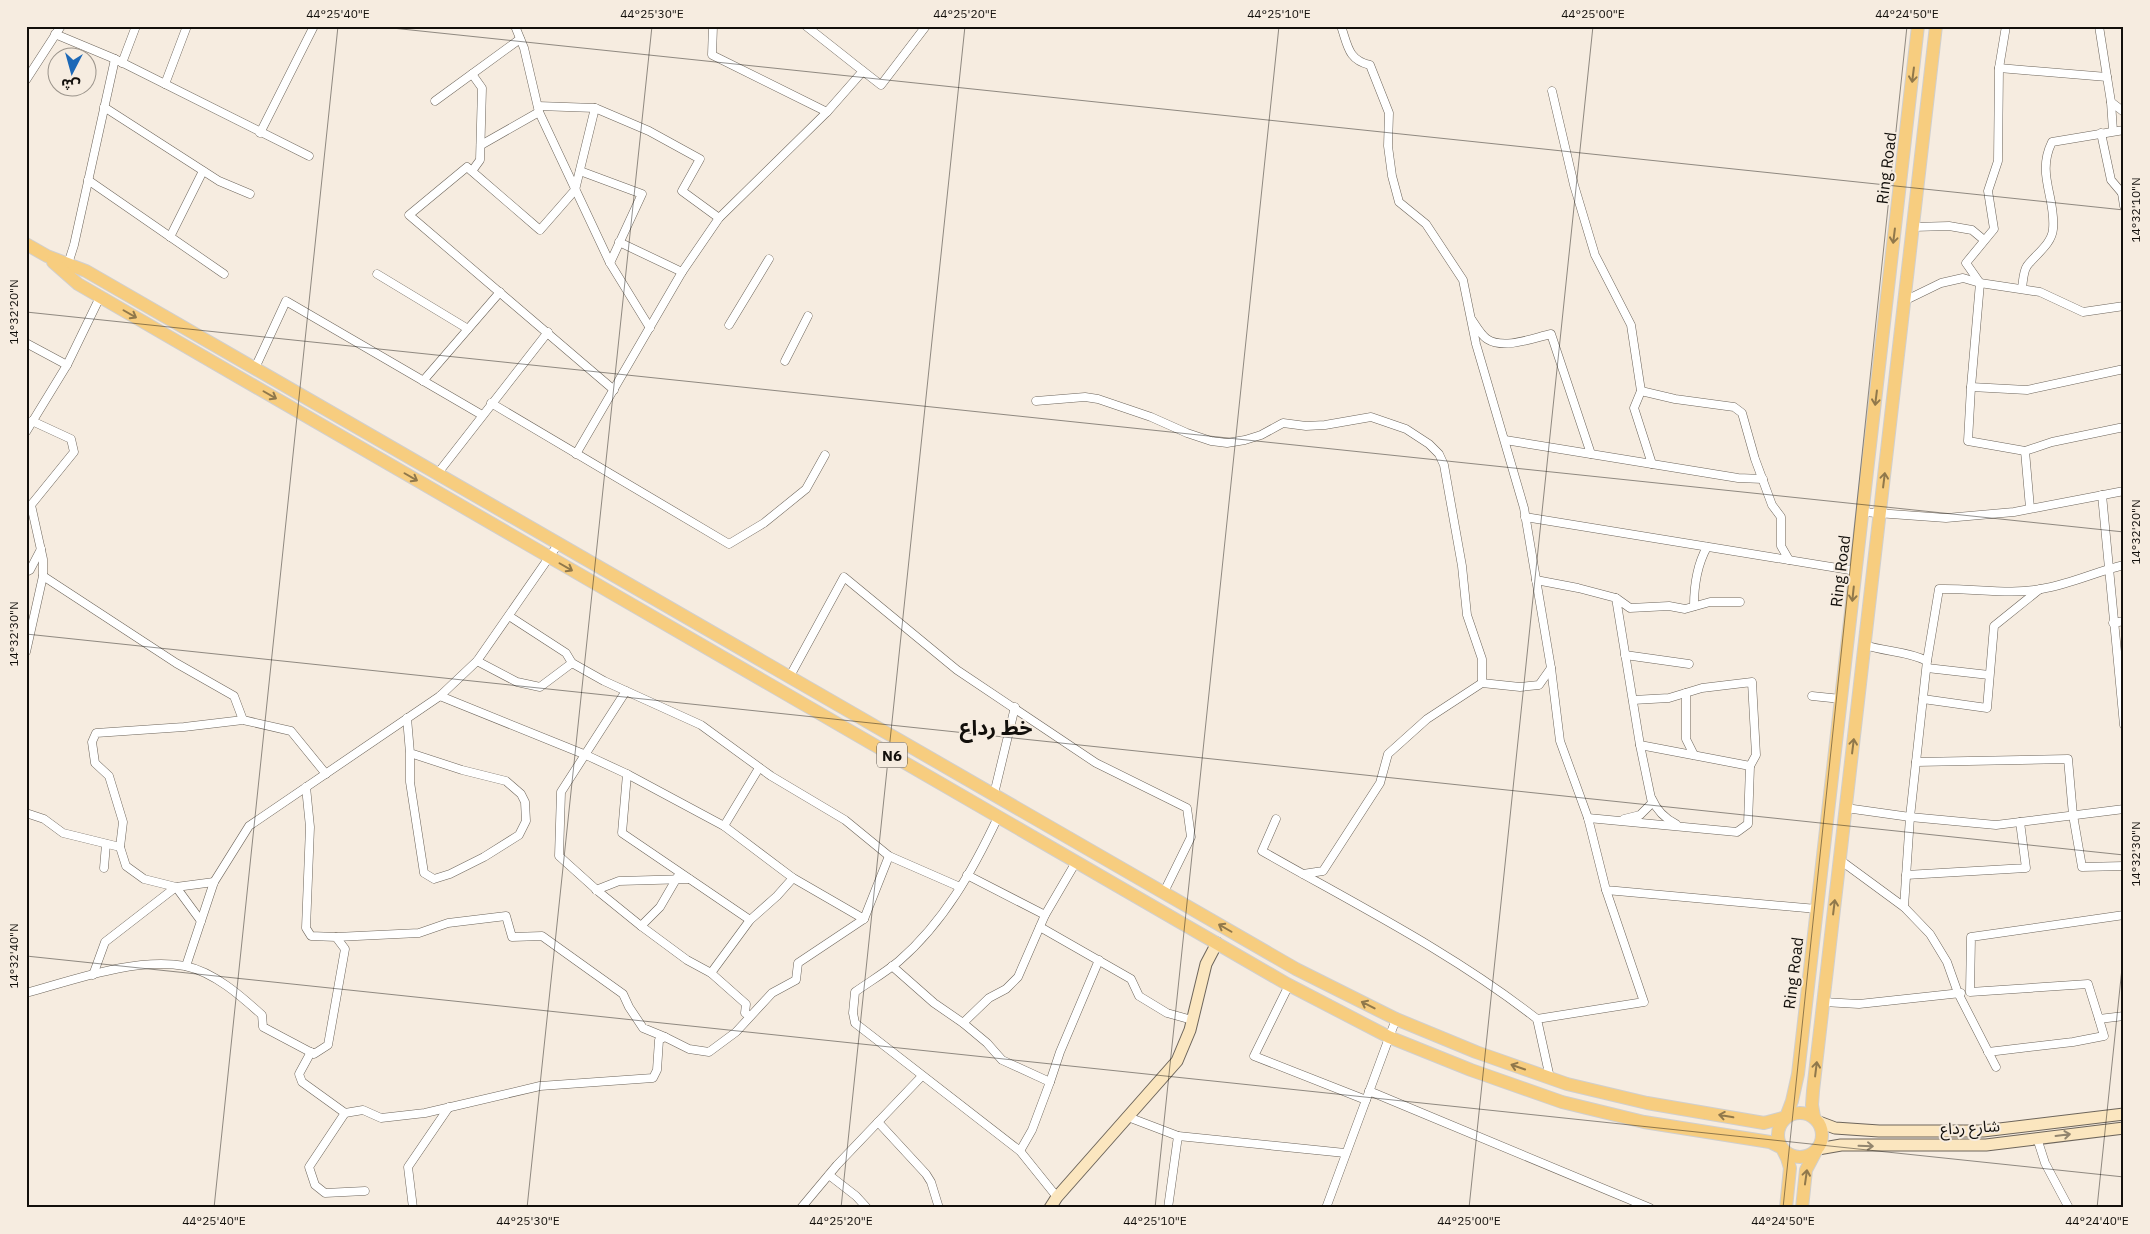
<svg xmlns="http://www.w3.org/2000/svg" width="2150" height="1234" font-family="'IBM Plex Sans','Noto Sans Arabic',sans-serif">
	<style>
		.lines { fill: none; stroke-linecap: round; stroke-linejoin: round }
		.street-casing { stroke: #6d655b; stroke-width: 9 }
		.secondary-casing { stroke: #6d655b; stroke-width: 13 }
		.primary-casing { stroke: #d0cfce; stroke-width: 14 }
		.street { stroke: #fff; stroke-width: 8 }
		.secondary { stroke: #fbe6bf; stroke-width: 11 }
		.primary { stroke: #f7cd7f; stroke-width: 12 }
		.oneway { stroke: #90784b }
		.oneway2 { stroke: #92856e }
		.ticks { fill: none; stroke: #120f0b; stroke-width: 1; stroke-opacity: 0.45 }
		.labels { text-anchor: middle; dominant-baseline: central; stroke-width: 4; stroke-linejoin: round; paint-order: stroke }
		.shield { fill: #f6ece0; stroke: #56514b; stroke-width: 1 }
		.shield-label { font-size: 15px; font-weight: bold; fill: #120f0b }
		.street-label { font-size: 16px; fill: #120f0b; stroke: #f6ece0 }
		.district-label { font-size: 21px; font-weight: bold; fill: #120f0b; stroke: #f6ece0 }
		.neatline { fill: none; stroke: #120f0b; stroke-width: 2 }
		.ticks-label { font-size: 12px; text-anchor: middle; fill: #120f0b }
	</style>
	<rect width="100%" height="100%" fill="#f6ece0"/>
	<g class="lines">
		<defs>
			<g id="street">
				<path d="M 515,26 L 524,48 L 539,112 L 610,263 L 650,328"/>
				<path d="M 713,26 L 712,55 L 827,112"/>
				<path d="M 1341,26 C 1348,46 1348,60 1370,65 L 1389,113 L 1388,146 L 1392,176 L 1399,202 L 1426,224 L 1463,280 L 1476,344 L 1524,508 L 1551,668 L 1560,741 L 1588,818 L 1606,890 L 1817,909"/>
				<path d="M 2006,26 L 1999,68 L 1998,161 L 1988,191 L 1994,229 L 1966,263 L 1980,283 L 1971,387 L 2027,390 L 2124,369"/>
				<path d="M 2099,26 L 2107,77"/>
				<path d="M 55,34 L 115,59"/>
				<path d="M 122,63 L 136,26"/>
				<path d="M 1999,68 L 2107,77 L 2111,102 L 2124,112"/>
				<path d="M 863,71 L 881,85 L 926,26"/>
				<path d="M 26,80 L 61,26"/>
				<path d="M 165,84 L 187,26"/>
				<path d="M 1552,91 L 1574,185 L 1595,255 L 1631,325 L 1641,391 L 1634,408 L 1652,464"/>
				<path d="M 435,101 L 520,39"/>
				<path d="M 2111,102 L 2113,131"/>
				<path d="M 538,106 L 595,108 L 649,131 L 700,159 L 682,191 L 719,218"/>
				<path d="M 104,107 L 219,181 L 250,194"/>
				<path d="M 595,108 L 575,190 L 540,230 L 467,167 L 409,215 L 614,390"/>
				<path d="M 260,133 L 314,26"/>
				<path d="M 2101,133 L 2111,180 L 2122,193 L 2124,193"/>
				<path d="M 481,145 L 539,112"/>
				<path d="M 472,171 L 480,160 L 482,88 L 472,74"/>
				<path d="M 580,171 L 642,194 L 610,263"/>
				<path d="M 88,180 L 224,274"/>
				<path d="M 2122,193 L 2124,206"/>
				<path d="M 1913,227 L 1949,226 L 1972,230 L 1984,240"/>
				<path d="M 170,237 L 203,171"/>
				<path d="M 619,242 L 682,272"/>
				<path d="M 67,267 L 74,245 L 115,59 L 309,156"/>
				<path d="M 377,274 L 468,329"/>
				<path d="M 2022,288 C 2023,282 2023,272 2027,266 C 2035,255 2052,244 2053,229 C 2056,197 2036,174 2052,142 L 2124,130"/>
				<path d="M 1904,301 L 1941,283 L 1963,278 L 1980,283 L 2040,292 L 2083,312 L 2124,306"/>
				<path d="M 1472,320 C 1476,326 1481,335 1487,339 C 1504,350 1533,338 1551,334 L 1591,454"/>
				<path d="M 729,325 L 769,259"/>
				<path d="M 26,343 L 67,365"/>
				<path d="M 785,361 L 808,316"/>
				<path d="M 255,368 L 286,301 L 482,415"/>
				<path d="M 423,381 L 500,292"/>
				<path d="M 1971,387 L 1968,441 L 2025,451"/>
				<path d="M 1641,391 L 1675,399 L 1734,407 L 1742,413 L 1755,459 L 1772,505 L 1781,517 L 1781,546 L 1789,560"/>
				<path d="M 1036,401 L 1085,397 L 1098,399 L 1151,417 L 1187,433 L 1211,441 L 1227,443 L 1245,440 L 1261,435 L 1283,423 L 1306,426 L 1325,425 L 1371,417 L 1406,429 L 1429,444 L 1439,454 L 1444,465 L 1462,566 L 1467,615 L 1482,659 L 1482,683"/>
				<path d="M 491,403 L 729,544 L 764,523 L 806,489 L 825,455"/>
				<path d="M 26,432 L 67,365 L 100,297"/>
				<path d="M 1505,440 L 1738,478 L 1763,479"/>
				<path d="M 576,454 L 682,272 L 719,218 L 827,112 L 863,71 L 806,26"/>
				<path d="M 438,473 L 548,332"/>
				<path d="M 2102,495 L 2124,725"/>
				<path d="M 2030,508 L 2025,451 L 2052,442 L 2124,427"/>
				<path d="M 1863,512 L 1946,518 L 2014,512 L 2124,491"/>
				<path d="M 1525,517 L 1856,571"/>
				<path d="M 2124,565 C 2098,571 2073,583 2046,588 C 2011,596 1975,588 1939,589 L 1927,661 L 1916,762 L 2068,759 L 2073,815 L 2082,867 L 2124,866"/>
				<path d="M 26,572 L 30,570 L 41,549"/>
				<path d="M 43,576 L 176,663 L 234,696 L 243,720"/>
				<path d="M 1536,580 L 1578,588 L 1616,598"/>
				<path d="M 1694,606 C 1694,585 1697,565 1707,547"/>
				<path d="M 509,616 L 566,653 L 572,663"/>
				<path d="M 2113,623 L 2124,621"/>
				<path d="M 1865,645 C 1885,652 1908,651 1927,661"/>
				<path d="M 26,652 L 43,576 L 43,559 L 31,505 L 74,452 L 71,439 L 32,421"/>
				<path d="M 1625,655 L 1689,664"/>
				<path d="M 477,661 L 517,682 L 540,687 L 572,663 L 604,681 L 701,725 L 771,776 L 845,820 L 889,856 L 960,887"/>
				<path d="M 1927,668 L 1989,675"/>
				<path d="M 790,676 L 844,577 L 957,670 L 1096,763 L 1187,808 L 1191,837 L 1164,892"/>
				<path d="M 626,691 L 561,792 L 559,856 L 599,892 L 641,926 L 687,960 L 711,973 L 746,1004 L 745,1013 L 750,1016"/>
				<path d="M 1686,693 L 1686,739 L 1694,755"/>
				<path d="M 440,696 L 586,755 L 627,774 L 724,826 L 793,878 L 864,919 L 889,856"/>
				<path d="M 1812,696 L 1841,699"/>
				<path d="M 1923,699 L 1987,708 L 1994,626 L 2040,589"/>
				<path d="M 1633,700 L 1669,698 L 1702,688 L 1752,682 L 1756,755 L 1750,766"/>
				<path d="M 407,718 L 410,753 L 462,770 L 506,781 L 521,794 L 525,802 L 526,821 L 519,835 L 484,857 L 450,874 L 434,879 L 424,873 L 410,782 L 410,753"/>
				<path d="M 627,774 L 622,833 L 750,920"/>
				<path d="M 994,794 L 1015,707"/>
				<path d="M 1652,799 C 1657,811 1664,818 1676,824"/>
				<path d="M 1846,808 L 1910,817 L 1996,825 L 2124,809"/>
				<path d="M 26,813 L 44,819 L 63,833 L 120,847"/>
				<path d="M 998,817 C 973,870 944,922 899,961 C 886,972 869,982 855,992 L 853,1013 L 855,1023 L 1020,1151 L 1057,1197"/>
				<path d="M 1588,818 L 1737,832 L 1748,824 L 1750,766 L 1640,745 L 1616,598 L 1630,608 L 1669,606 L 1685,609 L 1710,602 L 1740,602"/>
				<path d="M 1276,819 L 1262,851 C 1355,904 1453,953 1537,1019"/>
				<path d="M 1624,819 L 1640,815 L 1652,803 L 1640,745"/>
				<path d="M 724,826 L 759,768"/>
				<path d="M 1840,860 L 1904,907 L 1910,817 L 1916,762"/>
				<path d="M 104,868 L 106,844"/>
				<path d="M 1303,874 L 1323,871 L 1380,783 L 1388,754 L 1427,719 L 1482,683 L 1520,687 L 1539,685 L 1551,668"/>
				<path d="M 967,875 L 1045,915"/>
				<path d="M 1906,875 L 2026,868 L 2020,822"/>
				<path d="M 214,882 L 176,887 L 144,879 L 126,866 L 120,847 L 123,822 L 109,776 L 95,763 L 92,742 L 96,733 L 184,727 L 243,720 L 291,731 L 326,774"/>
				<path d="M 596,890 L 619,881 L 689,879"/>
				<path d="M 1904,907 L 1930,934 L 1947,962 L 1958,993 L 1996,1067"/>
				<path d="M 2124,915 L 1971,937 L 1970,992 L 2088,984 L 2099,1019 L 2124,1016"/>
				<path d="M 641,926 L 660,907 L 678,876"/>
				<path d="M 1040,927 L 1131,979 L 1139,996 L 1167,1013 L 1192,1020"/>
				<path d="M 336,937 L 419,933 L 448,923 L 506,916 L 512,937 L 542,936 L 623,994 L 629,1007 L 643,1028 L 665,1037"/>
				<path d="M 186,966 L 214,882 L 249,826 L 440,696 L 477,661 L 559,543"/>
				<path d="M 892,966 L 934,1003 L 963,1023 L 987,1043 L 1002,1060 L 1050,1082 L 1032,1130 L 1020,1151"/>
				<path d="M 711,973 L 750,920 L 777,896 L 793,878"/>
				<path d="M 93,975 L 105,942 L 176,887 L 201,921"/>
				<path d="M 1289,985 L 1254,1056 L 1366,1100"/>
				<path d="M 26,993 C 74,980 135,957 185,966 C 214,972 241,996 262,1015 L 263,1027 L 314,1054 L 328,1045 L 345,949 L 336,937 L 311,936 L 306,928 L 310,827 L 306,787"/>
				<path d="M 1823,1002 L 1859,1004 L 1961,993"/>
				<path d="M 963,1023 L 989,998 L 1006,989 L 1018,977 L 1045,915 L 1076,862"/>
				<path d="M 311,1052 L 299,1074 L 302,1082 L 345,1113 L 309,1167 L 315,1185 L 325,1193 L 365,1191"/>
				<path d="M 1988,1052 L 2073,1042 L 2104,1036 L 2099,1019"/>
				<path d="M 1550,1078 L 1537,1019 L 1644,1002 L 1606,890"/>
				<path d="M 1050,1082 L 1060,1052 L 1099,960"/>
				<path d="M 1369,1091 L 1650,1208"/>
				<path d="M 345,1113 L 363,1110 L 381,1118 L 425,1113 L 540,1086 L 653,1078 L 657,1070 L 659,1040 L 665,1037 L 689,1049 L 709,1052 L 736,1032 L 772,993 L 796,980 L 798,963 L 864,919"/>
				<path d="M 1128,1117 L 1178,1136"/>
				<path d="M 878,1122 L 926,1174 L 931,1182 L 939,1208"/>
				<path d="M 2037,1138 L 2045,1163 L 2069,1208"/>
				<path d="M 829,1175 L 856,1196 L 867,1208"/>
				<path d="M 413,1208 L 408,1167 L 449,1107"/>
				<path d="M 801,1208 L 837,1165 L 922,1076"/>
				<path d="M 1168,1208 L 1178,1136 L 1345,1153"/>
				<path d="M 1326,1208 L 1396,1019"/>
			</g>
			<g id="secondary">
				<path d="M 1819,1122 L 1835,1128 L 1879,1131 L 1983,1131 L 2124,1114"/>
				<path d="M 1818,1149 L 1841,1145 L 1986,1145 L 2124,1128"/>
				<path d="M 1050,1208 L 1057,1197 L 1177,1061 L 1190,1030 L 1206,964 L 1217,943"/>
			</g>
			<g id="primary">
				<path d="M 26,244 L 47,256 L 86,271 L 1296,969 L 1396,1019 L 1476,1052 L 1567,1084 L 1647,1103 L 1764,1123 L 1786,1117 L 1792,1101 L 1798,1074 L 1918,26"/>
				<path d="M 53,262 L 78,284 L 1287,984 L 1389,1037 L 1471,1070 L 1562,1102 L 1644,1122 L 1770,1142 L 1782,1148 L 1787,1158 L 1790,1168 L 1786,1208"/>
				<circle cx="1800" cy="1135" r="22"/>
				<path d="M 1814,1117 L 1812,1105 L 1813,1091 L 1936,26"/>
				<path d="M 1802,1208 L 1806,1170 L 1816,1151"/>
			</g>
		</defs>
		<use href="#street" class="street-casing"/>
		<use href="#secondary" class="secondary-casing"/>
		<use href="#primary" class="primary-casing"/>
		<use href="#street" class="street"/>
		<use href="#secondary" class="secondary"/>
		<use href="#primary" class="primary"/>
	</g>
	<defs><path id="oneway-shaft" d="M-6 0H5M1.5-3L5.5 0L1.5 3" fill="none" stroke-width="1.6" stroke-linecap="round" stroke-linejoin="round" transform="scale(1.25)"/></defs>
	<g class="oneway">
		<use href="#oneway-shaft" transform="translate(1913 75) rotate(97)"/>
		<use href="#oneway-shaft" transform="translate(1894 236) rotate(97)"/>
		<use href="#oneway-shaft" transform="translate(130 314) rotate(30)"/>
		<use href="#oneway-shaft" transform="translate(270 395) rotate(30)"/>
		<use href="#oneway-shaft" transform="translate(1876 398) rotate(97)"/>
		<use href="#oneway-shaft" transform="translate(411 477) rotate(30)"/>
		<use href="#oneway-shaft" transform="translate(1884 480) rotate(-83)"/>
		<use href="#oneway-shaft" transform="translate(566 567) rotate(30)"/>
		<use href="#oneway-shaft" transform="translate(1853 594) rotate(96)"/>
		<use href="#oneway-shaft" transform="translate(1853 746) rotate(-83)"/>
		<use href="#oneway-shaft" transform="translate(1834 907) rotate(-83)"/>
		<use href="#oneway-shaft" transform="translate(1225 928) rotate(-150)"/>
		<use href="#oneway-shaft" transform="translate(1368 1005) rotate(-153)"/>
		<use href="#oneway-shaft" transform="translate(1518 1067) rotate(-161)"/>
		<use href="#oneway-shaft" transform="translate(1816 1069) rotate(-83)"/>
		<use href="#oneway-shaft" transform="translate(1726 1116) rotate(-170)"/>
		<use href="#oneway-shaft" transform="translate(1806 1177) rotate(-82)"/>
	</g>
	<g class="oneway2">
		<use href="#oneway-shaft" transform="translate(2063 1135) rotate(-7)"/>
		<use href="#oneway-shaft" transform="translate(1866 1146) rotate(2)"/>
	</g>
	<path class="ticks" d="M 373,26 L 2124,210M 26,312 L 2124,532M 26,634 L 2124,855M 26,956 L 2124,1177M 214,1208 L 338,26M 527,1208 L 652,26M 841,1208 L 965,26M 1155,1208 L 1279,26M 1469,1208 L 1593,26M 1783,1208 L 1907,26M 2097,1208 L 2124,949"/>
	<g class="labels">
		<rect class="shield" x="877" y="742.5" width="30" height="25" rx="4"/>
		<g class="shield-label">
			<text x="892" y="755">N6</text>
		</g>
		<g class="street-label">
			<text transform="translate(1886 168) rotate(-83)">Ring Road</text>
			<text transform="translate(1840 571) rotate(-83)">Ring Road</text>
			<text transform="translate(1793 973) rotate(-83)">Ring Road</text>
			<text transform="translate(1970 1127) rotate(-3)">شارع رداع</text>
		</g>
		<g class="district-label">
			<text x="996" y="727">خط رداع</text>
		</g>
	</g>
	<rect width="2150" height="1234" fill="none" stroke="#f6ece0" stroke-width="55"/>
	<g transform="translate(72 72) rotate(186)"><circle r="24" fill="#f6ece0" stroke="#9b948b"/>
	<path d="M0-4L9 19L0 12L-9 19Z" fill="#1c68b7"/>
	<text y="-8" font-size="14" font-weight="bold" text-anchor="middle" fill="#120f0b">ش</text>
	</g>
	<rect x="28" y="28" width="2094" height="1178" class="neatline"/>
	<g class="ticks-label">
		<text x="338" y="18">44°25'40"E</text>
		<text x="652" y="18">44°25'30"E</text>
		<text x="965" y="18">44°25'20"E</text>
		<text x="1279" y="18">44°25'10"E</text>
		<text x="1593" y="18">44°25'00"E</text>
		<text x="1907" y="18">44°24'50"E</text>
		<text transform="translate(2136 210) rotate(-90)" y="4">14°32'10"N</text>
		<text transform="translate(14 312) rotate(-90)" y="4">14°32'20"N</text>
		<text transform="translate(2136 532) rotate(-90)" y="4">14°32'20"N</text>
		<text transform="translate(14 634) rotate(-90)" y="4">14°32'30"N</text>
		<text transform="translate(2136 854) rotate(-90)" y="4">14°32'30"N</text>
		<text transform="translate(14 956) rotate(-90)" y="4">14°32'40"N</text>
		<text x="214" y="1225">44°25'40"E</text>
		<text x="528" y="1225">44°25'30"E</text>
		<text x="841" y="1225">44°25'20"E</text>
		<text x="1155" y="1225">44°25'10"E</text>
		<text x="1469" y="1225">44°25'00"E</text>
		<text x="1783" y="1225">44°24'50"E</text>
		<text x="2097" y="1225">44°24'40"E</text>
	</g>
</svg>
